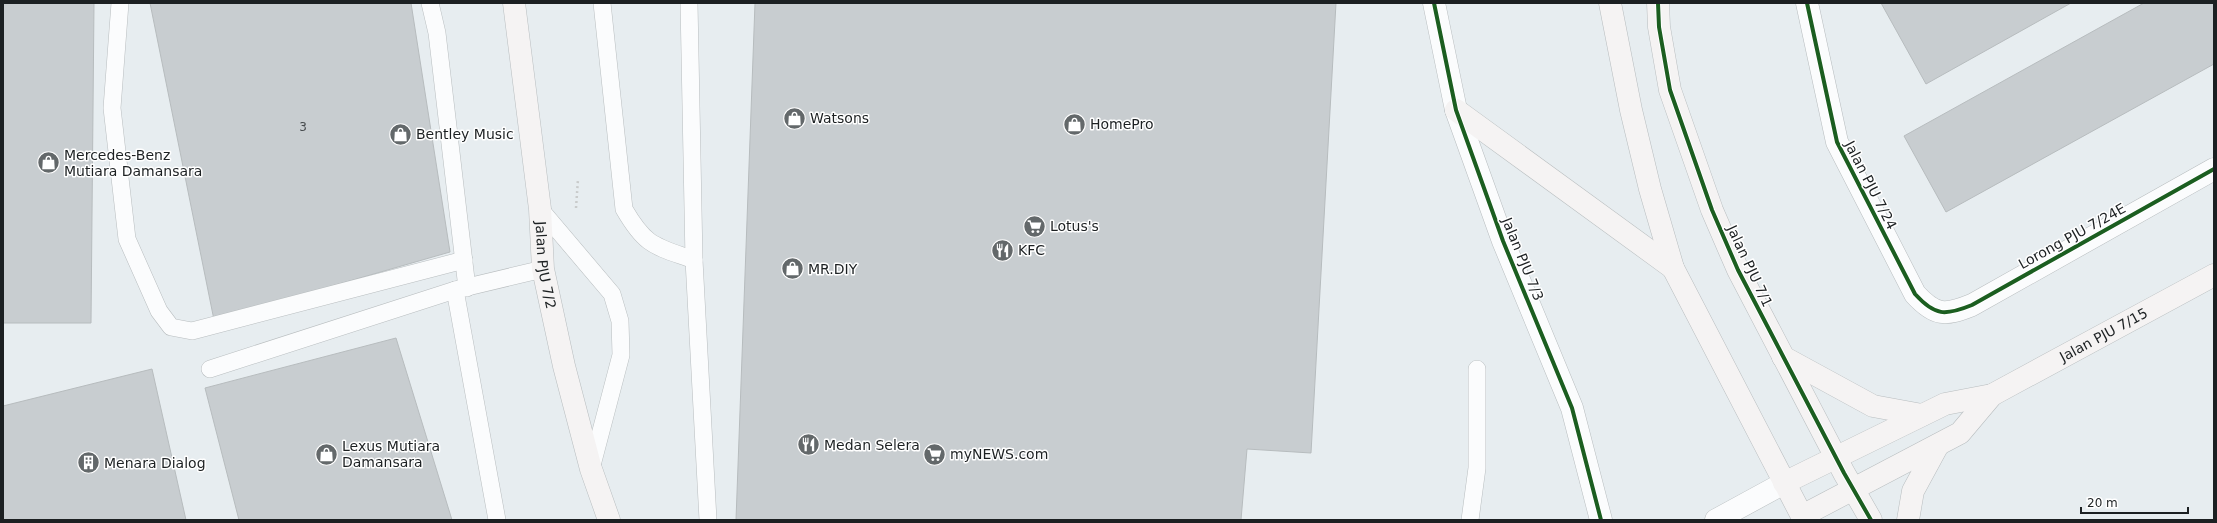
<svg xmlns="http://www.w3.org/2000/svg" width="2217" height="523" font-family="'DejaVu Sans',sans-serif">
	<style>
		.building { fill: #c8cdd0; stroke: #b7bcbe }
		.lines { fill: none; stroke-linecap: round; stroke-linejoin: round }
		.lane-casing { stroke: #b8bdbf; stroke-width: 18 }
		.street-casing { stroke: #b8bdbf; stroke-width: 23 }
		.secondary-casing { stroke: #b8bdbf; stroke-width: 23 }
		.path { stroke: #c9cbcb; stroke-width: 2.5; stroke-dasharray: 2 3; stroke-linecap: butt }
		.lane { stroke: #fbfcfd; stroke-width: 17 }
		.street { stroke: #fbfcfd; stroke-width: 22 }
		.secondary { stroke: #f5f3f3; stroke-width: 22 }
		.cycleway-casing { stroke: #fff; stroke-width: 6 }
		.cycleway { stroke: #1b5e20; stroke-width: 4 }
		.labels { text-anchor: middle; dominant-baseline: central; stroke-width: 3; stroke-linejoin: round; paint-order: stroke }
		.number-label { font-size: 12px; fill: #474b4e }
		.poi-label { font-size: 14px; fill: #1c2022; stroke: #fff; text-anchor: start }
		.street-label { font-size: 14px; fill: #1c2022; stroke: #fff }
	</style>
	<rect width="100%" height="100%" fill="#e7edf0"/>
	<g class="building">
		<path d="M 3,3 L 94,3 L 91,323 L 3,323 Z"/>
		<path d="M 150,3 L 411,3 L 450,252 L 214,320 Z"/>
		<path d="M 755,3 L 1336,3 L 1311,453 L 1247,449 L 1241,520 L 736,520 Z"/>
		<path d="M 1881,3 L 2071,3 L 1926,84 Z"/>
		<path d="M 2144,3 L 2214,3 L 2214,64 L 1946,212 L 1904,136 Z"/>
		<path d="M 396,338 L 452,520 L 239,520 L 205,388 Z"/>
		<path d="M 152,369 L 186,520 L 3,520 L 3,406 Z"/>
	</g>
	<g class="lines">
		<defs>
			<g id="lane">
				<path d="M 120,3 L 112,108 L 127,239 L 159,311 L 171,327 L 192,331 L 464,260"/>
				<path d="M 430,3 L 437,33 L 467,288"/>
				<path d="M 602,3 L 624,209 C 646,247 655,246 694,260 L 708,520"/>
				<path d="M 689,3 L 694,260"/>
				<path d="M 540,209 L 612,294 L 620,321 L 621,355 L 591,469"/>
				<path d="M 455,290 L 497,520"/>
				<path d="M 210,369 L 455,290 L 543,269"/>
				<path d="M 1470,520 L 1477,468 L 1477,369"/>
			</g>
			<g id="street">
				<path d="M 1434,3 L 1456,110 L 1503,241 L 1572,408 L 1601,520"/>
				<path d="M 1807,3 L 1837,142 L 1915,294 C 1935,316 1945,316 1972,305 L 2214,169"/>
				<path d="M 1716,520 L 1784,483"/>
			</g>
			<g id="secondary">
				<path id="s1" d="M 514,3 L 540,209 L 543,269 L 564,366 L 591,469 L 609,520"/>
				<path d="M 1610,3 L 1631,110 L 1650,189 L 1673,268 L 1804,520"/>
				<path d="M 1658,3 L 1659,27 L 1670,90 L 1712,210 L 1738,270 L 1844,473 L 1871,520"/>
				<path d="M 1456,110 L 1673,268"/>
				<path d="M 1783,357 L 1873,406 L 1922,415"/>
				<path id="s2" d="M 1784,483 L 1945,404 L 1992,395 L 2214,275"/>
				<path d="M 1802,516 L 1960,433 L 1992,395"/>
				<path d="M 1908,520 L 1913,491 L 1938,445"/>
			</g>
		</defs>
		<use href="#lane" class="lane-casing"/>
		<use href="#street" class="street-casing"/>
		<use href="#secondary" class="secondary-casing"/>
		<path class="path" d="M 576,208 L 578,179"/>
		<use href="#lane" class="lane"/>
		<use href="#street" class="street"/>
		<use href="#secondary" class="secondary"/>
		<defs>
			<g id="cycleway">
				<path d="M 1434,3 L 1456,110 L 1503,241 L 1572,408 L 1601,520"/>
				<path d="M 1658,3 L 1659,27 L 1670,90 L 1712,210 L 1738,270 L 1844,473 L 1871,520"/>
				<path d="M 1807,3 L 1837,142 L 1915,294 C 1935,316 1945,316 1972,305 L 2214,169"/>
			</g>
		</defs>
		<use href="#cycleway" class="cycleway-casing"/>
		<use href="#cycleway" class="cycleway"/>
	</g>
	<defs>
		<symbol id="shop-disc" viewBox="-11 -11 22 22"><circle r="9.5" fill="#63686a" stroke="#fff"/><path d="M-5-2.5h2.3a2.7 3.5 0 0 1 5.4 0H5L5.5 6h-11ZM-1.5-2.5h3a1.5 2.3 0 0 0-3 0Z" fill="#fff"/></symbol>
		<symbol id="supermarket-disc" viewBox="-11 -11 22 22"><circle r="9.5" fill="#63686a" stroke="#fff"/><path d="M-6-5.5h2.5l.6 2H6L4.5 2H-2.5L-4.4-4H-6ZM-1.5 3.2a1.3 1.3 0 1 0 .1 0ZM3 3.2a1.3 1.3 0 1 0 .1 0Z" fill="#fff"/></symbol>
		<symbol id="restaurant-disc" viewBox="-11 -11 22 22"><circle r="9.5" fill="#63686a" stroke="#fff"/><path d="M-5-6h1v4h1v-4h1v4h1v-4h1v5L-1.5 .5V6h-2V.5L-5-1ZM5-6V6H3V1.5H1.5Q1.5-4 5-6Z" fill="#fff"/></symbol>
		<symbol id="building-disc" viewBox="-11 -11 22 22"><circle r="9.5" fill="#63686a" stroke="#fff"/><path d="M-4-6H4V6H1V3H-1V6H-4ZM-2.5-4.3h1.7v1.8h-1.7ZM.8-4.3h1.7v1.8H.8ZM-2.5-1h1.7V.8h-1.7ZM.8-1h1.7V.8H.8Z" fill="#fff"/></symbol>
	</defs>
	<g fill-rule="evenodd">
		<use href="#shop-disc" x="782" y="106" width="25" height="25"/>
		<use href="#shop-disc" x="1062" y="112" width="25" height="25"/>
		<use href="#shop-disc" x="388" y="122" width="25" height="25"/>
		<use href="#shop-disc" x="36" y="150" width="25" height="25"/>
		<use href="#supermarket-disc" x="1022" y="214" width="25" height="25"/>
		<use href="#restaurant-disc" x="990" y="238" width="25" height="25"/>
		<use href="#shop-disc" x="780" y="256" width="25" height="25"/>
		<use href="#restaurant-disc" x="796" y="432" width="25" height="25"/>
		<use href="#shop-disc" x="314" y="442" width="25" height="25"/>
		<use href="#supermarket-disc" x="922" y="442" width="25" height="25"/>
		<use href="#building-disc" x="76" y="450" width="25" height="25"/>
	</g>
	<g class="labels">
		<g class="number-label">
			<text x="303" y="127">3</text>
		</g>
		<g class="poi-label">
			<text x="810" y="118">Watsons</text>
			<text x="1090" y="124">HomePro</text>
			<text x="416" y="134">Bentley Music</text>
			<text x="64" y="155">Mercedes-Benz<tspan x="64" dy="16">Mutiara Damansara</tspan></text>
			<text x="1050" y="226">Lotus's</text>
			<text x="1018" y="250">KFC</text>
			<text x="808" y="269">MR.DIY</text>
			<text x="824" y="445">Medan Selera</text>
			<text x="342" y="446">Lexus Mutiara<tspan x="342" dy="16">Damansara</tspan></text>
			<text x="950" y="454">myNEWS.com</text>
			<text x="104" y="463">Menara Dialog</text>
		</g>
		<g class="street-label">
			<text transform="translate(1871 185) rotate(63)">Jalan PJU 7/24</text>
			<text transform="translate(2072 236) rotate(-29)">Lorong PJU 7/24E</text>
			<text transform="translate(1523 259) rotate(68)">Jalan PJU 7/3</text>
			<text stroke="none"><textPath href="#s1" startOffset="264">Jalan PJU 7/2</textPath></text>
			<text transform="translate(1750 266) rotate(65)">Jalan PJU 7/1</text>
			<text stroke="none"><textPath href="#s2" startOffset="354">Jalan PJU 7/15</textPath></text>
		</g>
	</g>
	<rect width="2217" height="523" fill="none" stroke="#1c2022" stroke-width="8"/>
	<path d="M2081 507v6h107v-6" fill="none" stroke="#1c2022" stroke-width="2"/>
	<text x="2087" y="507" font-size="12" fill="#1c2022" stroke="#ffffff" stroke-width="3" paint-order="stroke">20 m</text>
</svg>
